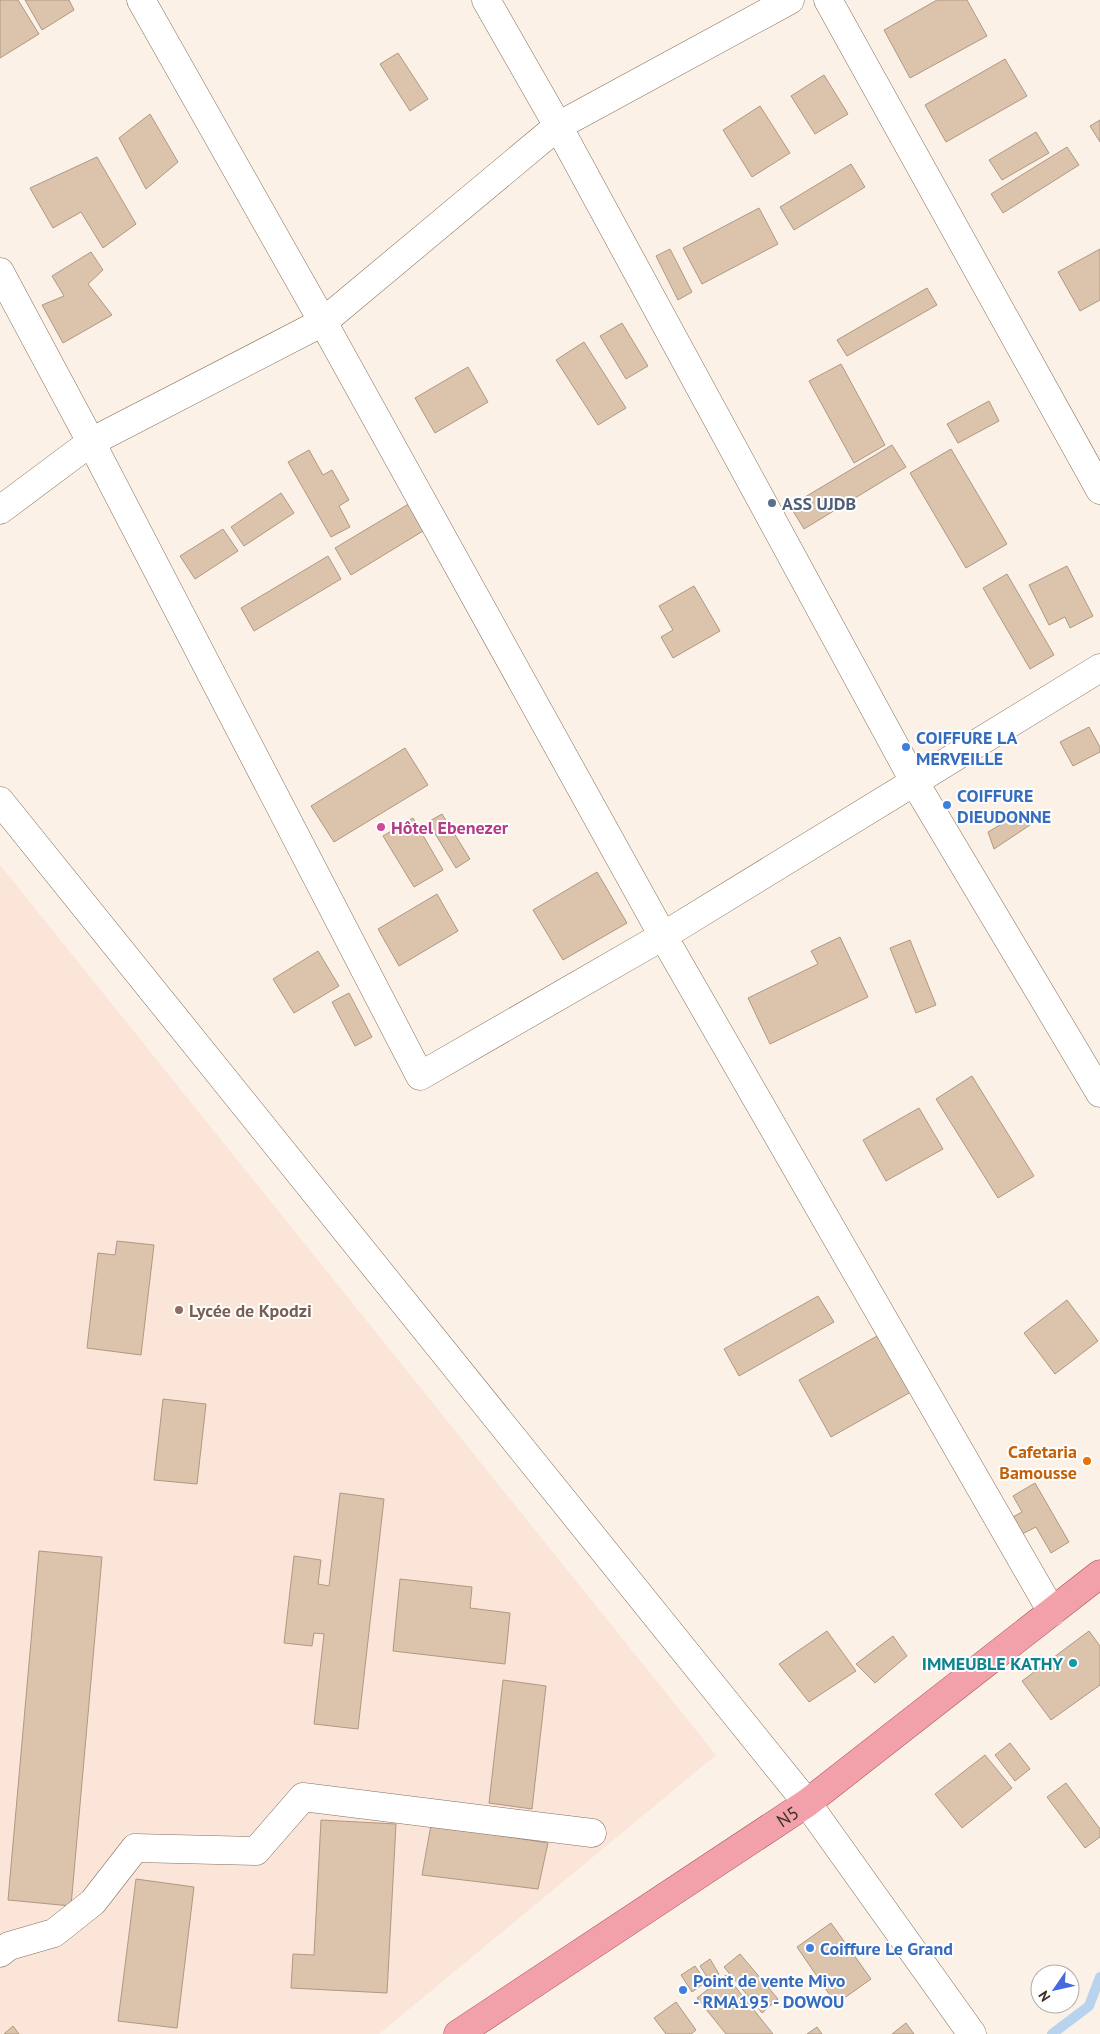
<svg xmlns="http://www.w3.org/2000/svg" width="1100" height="2034" font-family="'PT Sans',sans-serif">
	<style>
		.education { fill: #fbe4d8 }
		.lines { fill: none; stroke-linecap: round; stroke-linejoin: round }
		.stream { stroke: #b8d3ee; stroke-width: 10 }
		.building { fill: #dcc3ac; stroke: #b09881 }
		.minor-casing { stroke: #856e59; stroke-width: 29 }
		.major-casing { stroke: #ac5056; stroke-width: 29 }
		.minor { stroke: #fff; stroke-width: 28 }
		.major { stroke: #f2a0a9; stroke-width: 28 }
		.service-dot { fill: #5c6f8a; stroke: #fff; stroke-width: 2 }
		.shop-dot { fill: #3f7fe0; stroke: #fff; stroke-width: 2 }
		.hotel-dot { fill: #d1479c; stroke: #fff; stroke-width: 2 }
		.education-dot { fill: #8d6e63; stroke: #fff; stroke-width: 2 }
		.food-dot { fill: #e8710a; stroke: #fff; stroke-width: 2 }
		.culture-dot { fill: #0f9aa8; stroke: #fff; stroke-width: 2 }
		.labels { text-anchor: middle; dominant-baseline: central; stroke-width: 4; stroke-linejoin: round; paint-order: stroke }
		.service-label { font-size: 18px; font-weight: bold; fill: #4e5e75; stroke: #fff; text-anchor: start }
		.shop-label { font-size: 18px; font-weight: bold; fill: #366cbe; stroke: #fff; text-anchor: start }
		.hotel-label { font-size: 18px; font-weight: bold; fill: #b23c85; stroke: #fff; text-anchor: start }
		.education-label { font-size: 18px; font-weight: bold; fill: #785e54; stroke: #fff; text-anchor: start }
		.food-label { font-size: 18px; font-weight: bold; fill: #c56008; stroke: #fff; text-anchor: end }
		.culture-label { font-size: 18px; font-weight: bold; fill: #0d838f; stroke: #fff; text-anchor: end }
		.street-label { font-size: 18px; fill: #3a3027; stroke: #fff }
	</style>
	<rect width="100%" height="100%" fill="#fbf1e7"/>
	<path class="education" d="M 0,865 L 716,1755 L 379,2034 L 0,2034 Z"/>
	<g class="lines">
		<path class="stream" d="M 1052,2034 L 1089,2006 L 1100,1977"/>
	</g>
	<g class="building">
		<path d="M 0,0 L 18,0 L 39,34 L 0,58 Z"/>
		<path d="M 25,0 L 69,0 L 74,10 L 42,30 Z"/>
		<path d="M 937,0 L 967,0 L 987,36 L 910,78 L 884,30 Z"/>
		<path d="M 398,53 L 428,99 L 410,111 L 380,64 Z"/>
		<path d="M 1005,59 L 1027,96 L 946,142 L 925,105 Z"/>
		<path d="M 824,75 L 848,114 L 815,134 L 791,96 Z"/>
		<path d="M 760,106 L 790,153 L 752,177 L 723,130 Z"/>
		<path d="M 150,114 L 178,162 L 146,189 L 119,138 Z"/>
		<path d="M 1100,120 L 1100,142 L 1090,126 Z"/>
		<path d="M 1036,132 L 1049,153 L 1002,180 L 989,160 Z"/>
		<path d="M 1067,147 L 1079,165 L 1003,213 L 991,194 Z"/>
		<path d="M 97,157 L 136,224 L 103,248 L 81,212 L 53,228 L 30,188 Z"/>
		<path d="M 851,164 L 865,187 L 794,230 L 780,207 Z"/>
		<path d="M 759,208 L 778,244 L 702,284 L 683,248 Z"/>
		<path d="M 670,249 L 692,292 L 678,300 L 656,256 Z"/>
		<path d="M 1100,249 L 1100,300 L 1080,311 L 1058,272 Z"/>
		<path d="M 91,252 L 103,270 L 88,284 L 112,315 L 63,343 L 42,305 L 64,296 L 52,276 Z"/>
		<path d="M 927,288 L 937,305 L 847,356 L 837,340 Z"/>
		<path d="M 622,323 L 648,366 L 626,379 L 600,336 Z"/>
		<path d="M 584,342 L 626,408 L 598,425 L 556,360 Z"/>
		<path d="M 841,364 L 885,445 L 854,463 L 809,381 Z"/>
		<path d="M 468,367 L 488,402 L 435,433 L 415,398 Z"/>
		<path d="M 989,401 L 999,421 L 958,443 L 947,424 Z"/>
		<path d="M 892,445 L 906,467 L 804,529 L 790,506 Z"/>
		<path d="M 951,449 L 1007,544 L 966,568 L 910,473 Z"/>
		<path d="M 309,450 L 323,475 L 332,470 L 349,500 L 339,506 L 350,527 L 331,537 L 288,462 Z"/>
		<path d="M 281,493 L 294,513 L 244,546 L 231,527 Z"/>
		<path d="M 412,502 L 428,528 L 351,575 L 335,548 Z"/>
		<path d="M 223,529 L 238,551 L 195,579 L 180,556 Z"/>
		<path d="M 328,556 L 341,579 L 254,631 L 241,608 Z"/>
		<path d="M 1067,566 L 1093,616 L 1070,628 L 1065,617 L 1049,625 L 1029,585 Z"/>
		<path d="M 1007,574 L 1054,655 L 1030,669 L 983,588 Z"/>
		<path d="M 694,586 L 720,631 L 673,658 L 661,637 L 673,630 L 659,606 Z"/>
		<path d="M 1089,727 L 1100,747 L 1100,752 L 1073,766 L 1060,742 Z"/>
		<path d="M 405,748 L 428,785 L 334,842 L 311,806 Z"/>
		<path d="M 1022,812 L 1030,825 L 994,849 L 988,832 Z"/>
		<path d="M 442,814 L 470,859 L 456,868 L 428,822 Z"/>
		<path d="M 413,818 L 443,870 L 414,887 L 383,836 Z"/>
		<path d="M 597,872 L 627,923 L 563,960 L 533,910 Z"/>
		<path d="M 437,894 L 458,931 L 399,966 L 378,929 Z"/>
		<path d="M 840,937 L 868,997 L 770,1044 L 748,998 L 818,964 L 811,951 Z"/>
		<path d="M 910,940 L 936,1005 L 916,1013 L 890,948 Z"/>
		<path d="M 318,951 L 339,986 L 294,1013 L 273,979 Z"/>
		<path d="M 349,993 L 372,1037 L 355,1046 L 332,1002 Z"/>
		<path d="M 972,1076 L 1034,1176 L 998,1198 L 936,1099 Z"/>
		<path d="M 919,1108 L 943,1149 L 886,1181 L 863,1140 Z"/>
		<path d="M 117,1241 L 154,1245 L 141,1355 L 87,1348 L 98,1253 L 115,1255 Z"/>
		<path d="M 818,1296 L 834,1322 L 739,1376 L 724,1349 Z"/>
		<path d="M 1067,1300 L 1098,1341 L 1055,1374 L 1024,1333 Z"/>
		<path d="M 886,1331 L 918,1388 L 831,1437 L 799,1380 Z"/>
		<path d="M 163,1399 L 206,1404 L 197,1484 L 154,1480 Z"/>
		<path d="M 1035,1483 L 1069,1542 L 1051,1553 L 1036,1527 L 1022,1534 L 1013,1517 L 1022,1512 L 1013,1496 Z"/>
		<path d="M 340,1493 L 384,1499 L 358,1729 L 314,1724 L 324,1634 L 314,1633 L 312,1646 L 284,1643 L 294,1556 L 321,1560 L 318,1584 L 329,1586 Z"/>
		<path d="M 39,1551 L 102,1557 L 71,1906 L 8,1900 Z"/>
		<path d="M 400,1579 L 472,1587 L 470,1608 L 510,1613 L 505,1664 L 393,1651 Z"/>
		<path d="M 827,1631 L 856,1671 L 809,1702 L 779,1664 Z"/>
		<path d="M 1089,1631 L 1100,1646 L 1100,1685 L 1051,1720 L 1022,1681 Z"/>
		<path d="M 893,1636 L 907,1656 L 875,1683 L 856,1664 Z"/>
		<path d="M 503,1680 L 546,1686 L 532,1809 L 489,1803 Z"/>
		<path d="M 1010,1743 L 1030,1769 L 1015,1781 L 995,1755 Z"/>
		<path d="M 985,1755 L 1012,1788 L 962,1828 L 935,1794 Z"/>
		<path d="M 1066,1783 L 1100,1829 L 1100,1837 L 1085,1848 L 1047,1797 Z"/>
		<path d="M 321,1820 L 396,1824 L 387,1993 L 291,1988 L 293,1954 L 314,1955 Z"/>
		<path d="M 431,1825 L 548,1843 L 538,1889 L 422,1875 Z"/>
		<path d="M 136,1879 L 194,1887 L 177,2028 L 118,2021 Z"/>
		<path d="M 831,1923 L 871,1979 L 836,2004 L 797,1947 Z"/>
		<path d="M 740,1954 L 778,1999 L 762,2013 L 724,1967 Z"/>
		<path d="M 710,1959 L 719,1974 L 709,1980 L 700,1966 Z"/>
		<path d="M 695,1966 L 706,1982 L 692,1992 L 681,1975 Z"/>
		<path d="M 726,1975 L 773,2034 L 726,2034 L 697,1998 Z"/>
		<path d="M 676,2002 L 696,2030 L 691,2034 L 666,2034 L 654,2018 Z"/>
		<path d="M 906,2023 L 914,2034 L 892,2034 Z"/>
		<path d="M 13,2026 L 19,2034 L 4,2034 Z"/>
		<path d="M 817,2027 L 822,2034 L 807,2034 Z"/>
	</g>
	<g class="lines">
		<defs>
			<g id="minor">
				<path d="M 486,0 L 558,126 L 915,783 L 1100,1093"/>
				<path d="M 790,0 L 558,126 L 323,322 L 663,936 L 1052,1612"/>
				<path d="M 828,0 L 1100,490"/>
				<path d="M 0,272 L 91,442 L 420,1076 L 663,936 L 1100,668"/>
				<path d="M 0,510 L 91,442 L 323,322 L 141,0"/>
				<path d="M 0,801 L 807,1803 L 972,2034"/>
				<path d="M 0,1953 L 9,1946 L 54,1933 L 93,1902 L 135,1848 L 256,1851 L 303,1797 L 592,1833"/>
			</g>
			<g id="major">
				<path id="s1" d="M 458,2034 L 807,1803 L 1100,1574"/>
			</g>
		</defs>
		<use href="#minor" class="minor-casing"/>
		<use href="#major" class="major-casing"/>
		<use href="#minor" class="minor"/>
		<use href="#major" class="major"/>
	</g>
	<circle class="service-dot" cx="772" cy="503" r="5"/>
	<g class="shop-dot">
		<circle cx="906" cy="747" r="5"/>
		<circle cx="947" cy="805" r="5"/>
		<circle cx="810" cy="1948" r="5"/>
		<circle cx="683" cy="1990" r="5"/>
	</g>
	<circle class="hotel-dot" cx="381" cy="827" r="5"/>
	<circle class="education-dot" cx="179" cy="1310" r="5"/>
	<circle class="food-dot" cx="1087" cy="1461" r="5"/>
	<circle class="culture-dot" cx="1073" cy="1663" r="5"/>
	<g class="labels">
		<g class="service-label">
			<text x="782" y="503">ASS UJDB</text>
		</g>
		<g class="shop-label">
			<text x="916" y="737">COIFFURE LA<tspan x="916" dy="21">MERVEILLE</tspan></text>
			<text x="957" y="795">COIFFURE<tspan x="957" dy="21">DIEUDONNE</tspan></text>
			<text x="820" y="1948">Coiffure Le Grand</text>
			<text x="693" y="1980">Point de vente Mivo<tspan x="693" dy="21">- RMA195 - DOWOU</tspan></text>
		</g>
		<g class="hotel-label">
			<text x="391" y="827">Hôtel Ebenezer</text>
		</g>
		<g class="education-label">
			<text x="189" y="1310">Lycée de Kpodzi</text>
		</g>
		<g class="food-label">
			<text x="1077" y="1451">Cafetaria<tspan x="1077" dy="21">Bamousse</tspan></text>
		</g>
		<g class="culture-label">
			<text x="1063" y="1663">IMMEUBLE KATHY</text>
		</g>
		<g class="street-label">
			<text stroke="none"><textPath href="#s1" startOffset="395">N5</textPath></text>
		</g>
	</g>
	<g transform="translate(1055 1989) rotate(236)"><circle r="24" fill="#ffffff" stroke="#b0aca9"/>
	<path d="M0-4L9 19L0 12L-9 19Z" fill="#456add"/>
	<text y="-8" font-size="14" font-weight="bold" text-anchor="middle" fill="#3a3027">N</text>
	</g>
</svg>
